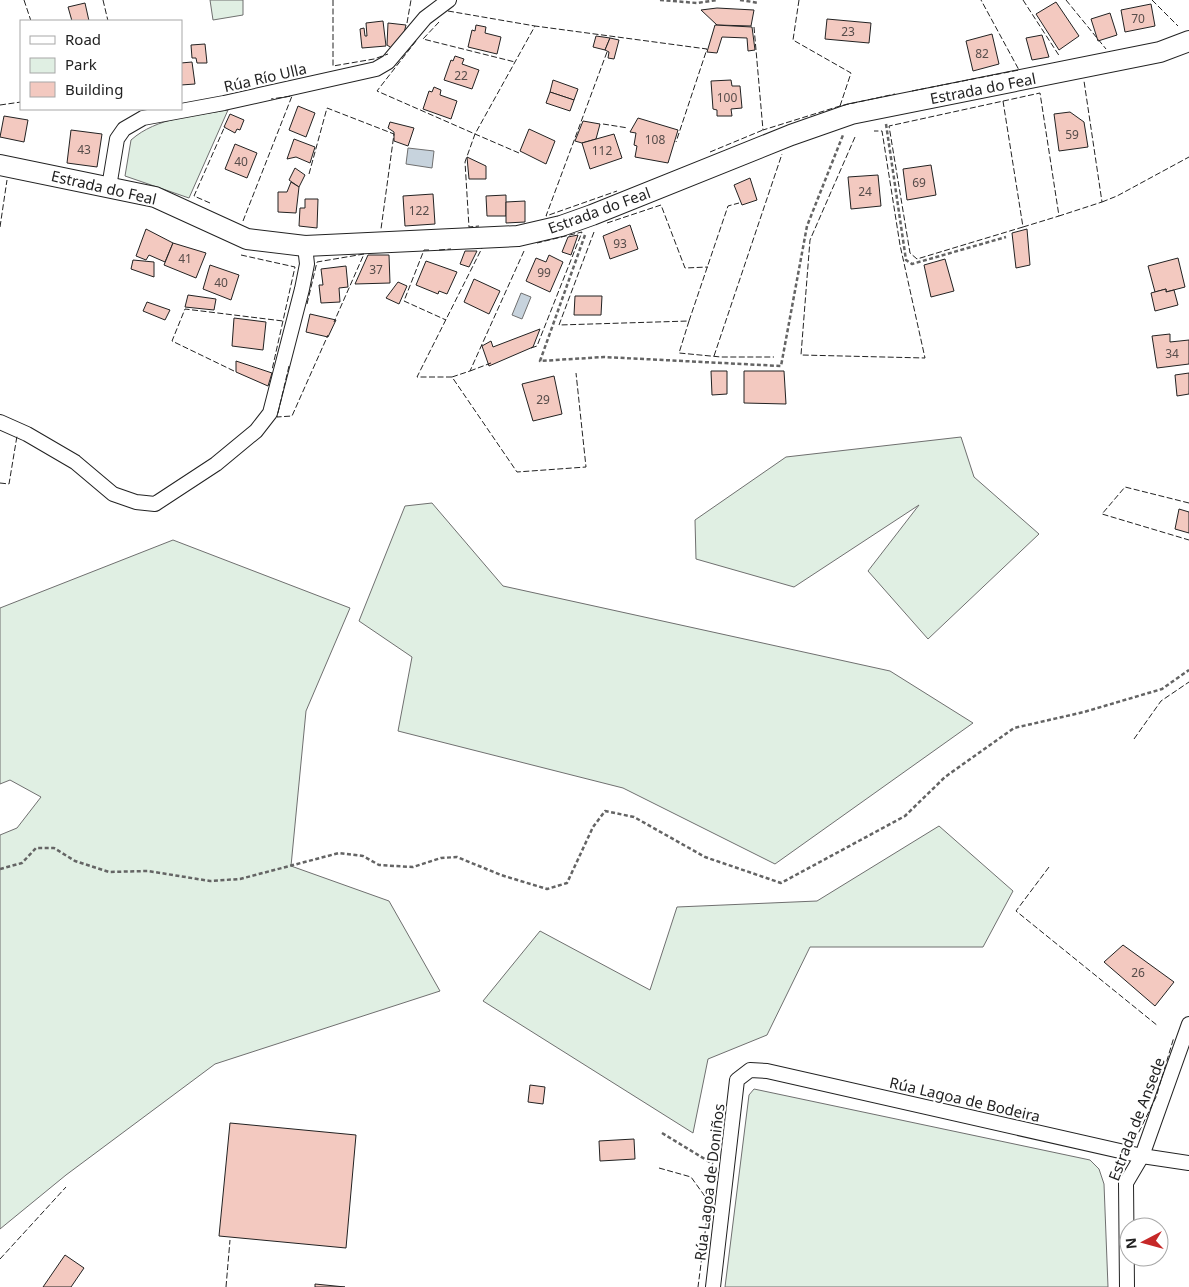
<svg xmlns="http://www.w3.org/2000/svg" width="1189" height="1287" font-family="'Noto Sans',sans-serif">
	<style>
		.green { fill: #e0efe3; stroke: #6f6f6f }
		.water { fill: #c7d3dd; stroke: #6f6f6f }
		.building { fill: #f3c9c0; stroke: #222 }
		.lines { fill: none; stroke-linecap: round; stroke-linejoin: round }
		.street-casing { stroke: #222; stroke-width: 16 }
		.secondary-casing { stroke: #222; stroke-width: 22 }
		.path { stroke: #646464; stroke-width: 2.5; stroke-dasharray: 4 2.5; stroke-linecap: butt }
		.street { stroke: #fff; stroke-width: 14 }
		.secondary { stroke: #fff; stroke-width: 20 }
		.fence { stroke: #222; stroke-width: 1; stroke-dasharray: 6 2.5; stroke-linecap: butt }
		.labels { text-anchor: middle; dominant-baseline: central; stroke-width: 4; stroke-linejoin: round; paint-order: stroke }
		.number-label { font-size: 12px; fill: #564c4a }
		.street-label { font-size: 15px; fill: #222; stroke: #fff }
	</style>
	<rect width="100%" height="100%" fill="#fff"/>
	<g class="green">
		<path d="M 210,0 L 243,0 L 243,15 L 213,20 Z"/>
		<path d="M 228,110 L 189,198 L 125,176 L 131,140 C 157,117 194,116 228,110 Z"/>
		<path d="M 961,437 L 974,477 L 1039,534 L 928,639 L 868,571 L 919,505 L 794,587 L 696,559 L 695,520 L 786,457 Z"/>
		<path d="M 432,503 L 503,586 L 890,671 L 973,723 L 775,864 L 623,788 L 398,731 L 412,657 L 359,621 L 405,506 Z"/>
		<path d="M 173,540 L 350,608 L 306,711 L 291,866 L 389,901 L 440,991 L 215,1064 L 66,1175 L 0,1229 L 0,835 L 17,828 L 41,797 L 10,780 L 0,784 L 0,608 Z"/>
		<path d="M 939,826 L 1013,891 L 983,947 L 810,947 L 767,1035 L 708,1059 L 693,1133 L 483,1001 L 540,931 L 650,990 L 677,907 L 817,901 Z"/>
		<path d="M 754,1089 L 1090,1160 L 1099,1169 L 1104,1184 L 1108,1287 L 725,1287 L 749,1095 Z"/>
	</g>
	<g class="water">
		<path d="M 408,148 L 434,151 L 432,168 L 406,164 Z"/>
		<path d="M 521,293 L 531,297 L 522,319 L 512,315 Z"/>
	</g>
	<g class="building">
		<path d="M 1056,2 L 1079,36 L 1059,50 L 1036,14 Z"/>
		<path d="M 85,3 L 89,21 L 72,21 L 68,7 Z"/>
		<path d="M 1151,4 L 1155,26 L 1125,32 L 1121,10 Z"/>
		<path d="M 717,8 L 754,10 L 751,26 L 717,25 L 701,10 Z"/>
		<path d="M 1110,13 L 1117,35 L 1098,41 L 1091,19 Z"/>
		<path d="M 827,19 L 871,23 L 869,43 L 825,39 Z"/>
		<path d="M 383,21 L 386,46 L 362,48 L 360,29 L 364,28 L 365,36 L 367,36 L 366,23 Z"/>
		<path d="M 388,23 L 406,25 L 403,37 L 393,49 L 387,45 Z"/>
		<path d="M 476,25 L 486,27 L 485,33 L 501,37 L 497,54 L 468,47 L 472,30 L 475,31 Z"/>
		<path d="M 715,25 L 752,27 L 755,50 L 748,51 L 747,38 L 722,37 L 717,53 L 707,52 Z"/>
		<path d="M 992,34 L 999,64 L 973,71 L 966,41 Z"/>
		<path d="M 1042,35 L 1049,57 L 1032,60 L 1026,38 Z"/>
		<path d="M 596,36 L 610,38 L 605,50 L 593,47 Z"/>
		<path d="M 610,38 L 619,40 L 614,59 L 608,58 L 609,52 L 605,50 Z"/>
		<path d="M 205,44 L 207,63 L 197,63 L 196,58 L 192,58 L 191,45 Z"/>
		<path d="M 455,56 L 464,59 L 462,64 L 479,70 L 472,89 L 444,80 L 451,60 L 453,61 Z"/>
		<path d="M 192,62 L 195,84 L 181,85 L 181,63 Z"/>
		<path d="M 553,80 L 578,89 L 574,100 L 550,92 Z"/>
		<path d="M 731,80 L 732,86 L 740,86 L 742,108 L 731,109 L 732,116 L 717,116 L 717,110 L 713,109 L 711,81 Z"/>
		<path d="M 434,87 L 441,90 L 440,95 L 457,101 L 451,119 L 423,109 L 429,91 L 432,92 Z"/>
		<path d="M 550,92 L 574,100 L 570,111 L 546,103 Z"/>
		<path d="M 298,106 L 315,113 L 306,137 L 289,130 Z"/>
		<path d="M 1070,112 L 1084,122 L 1088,147 L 1059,151 L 1054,114 Z"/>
		<path d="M 230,114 L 244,120 L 240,130 L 237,129 L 235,133 L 224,127 Z"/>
		<path d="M 4,116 L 28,120 L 24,142 L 0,137 Z"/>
		<path d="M 638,118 L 678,130 L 668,163 L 635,157 L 637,146 L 634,145 L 636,133 L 630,132 Z"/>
		<path d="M 583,121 L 600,124 L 596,139 L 582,143 L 575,141 Z"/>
		<path d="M 390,122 L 414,128 L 408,146 L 394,141 L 394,132 L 388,128 Z"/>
		<path d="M 529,129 L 555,141 L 546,164 L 520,151 Z"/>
		<path d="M 71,130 L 102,134 L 97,167 L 67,163 Z"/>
		<path d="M 614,134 L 622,158 L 590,169 L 582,143 Z"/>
		<path d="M 294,139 L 315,147 L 310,163 L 296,157 L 287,159 Z"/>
		<path d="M 235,144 L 257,153 L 247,178 L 225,169 Z"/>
		<path d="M 467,157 L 486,166 L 486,179 L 469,179 Z"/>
		<path d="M 931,165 L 936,195 L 907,200 L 903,169 Z"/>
		<path d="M 295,168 L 305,175 L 299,187 L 289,180 Z"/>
		<path d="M 878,175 L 881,206 L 851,209 L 848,177 Z"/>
		<path d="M 750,178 L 757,200 L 742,205 L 734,185 Z"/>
		<path d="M 291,182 L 299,187 L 296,213 L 278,212 L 278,192 L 287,192 Z"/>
		<path d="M 433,194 L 435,224 L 405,226 L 403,196 Z"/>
		<path d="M 506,195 L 506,216 L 487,216 L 486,196 Z"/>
		<path d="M 305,199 L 318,199 L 317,228 L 299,226 L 300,208 L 305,208 Z"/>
		<path d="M 525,201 L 525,222 L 506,223 L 506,202 Z"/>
		<path d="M 630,225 L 638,249 L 610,259 L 603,236 Z"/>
		<path d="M 146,229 L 173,243 L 165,262 L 149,255 L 146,260 L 136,256 Z"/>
		<path d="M 1027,229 L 1030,265 L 1016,268 L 1012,233 Z"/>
		<path d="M 578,235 L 571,255 L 562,252 L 568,237 Z"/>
		<path d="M 173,243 L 206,253 L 196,278 L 164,265 Z"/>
		<path d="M 465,251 L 477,251 L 469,267 L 460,264 Z"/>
		<path d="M 368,255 L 389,255 L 390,283 L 355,284 Z"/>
		<path d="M 549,255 L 563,262 L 550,292 L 526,281 L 536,258 L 546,262 Z"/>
		<path d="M 1178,258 L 1185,287 L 1166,292 L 1166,289 L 1155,292 L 1148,266 Z"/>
		<path d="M 945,259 L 954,291 L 931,297 L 924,265 Z"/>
		<path d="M 133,260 L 154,262 L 154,277 L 131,269 Z"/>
		<path d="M 426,261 L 457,272 L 447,294 L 439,291 L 438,294 L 416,285 Z"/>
		<path d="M 210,265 L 239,275 L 231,300 L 203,289 Z"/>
		<path d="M 346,266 L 348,287 L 339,288 L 340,302 L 321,303 L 319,285 L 323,285 L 321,269 Z"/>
		<path d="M 474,279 L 500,291 L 489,314 L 464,302 Z"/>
		<path d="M 398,282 L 407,286 L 399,304 L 386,298 Z"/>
		<path d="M 1166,289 L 1166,292 L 1174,290 L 1178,305 L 1155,311 L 1151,293 Z"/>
		<path d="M 188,295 L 216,299 L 214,310 L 185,307 Z"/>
		<path d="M 575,296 L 602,296 L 601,315 L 574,315 Z"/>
		<path d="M 147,302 L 170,310 L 165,320 L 143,311 Z"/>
		<path d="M 310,314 L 336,320 L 328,337 L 306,332 Z"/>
		<path d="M 234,318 L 266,322 L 263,350 L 232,346 Z"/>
		<path d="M 540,329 L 533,347 L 489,366 L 482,346 L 491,341 L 493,347 Z"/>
		<path d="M 1170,334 L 1170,342 L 1189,340 L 1189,364 L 1157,368 L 1152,336 Z"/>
		<path d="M 236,361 L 272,373 L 268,386 L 236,372 Z"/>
		<path d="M 711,371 L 727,371 L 727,394 L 712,395 Z"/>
		<path d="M 744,371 L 784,371 L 786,404 L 744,403 Z"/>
		<path d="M 1189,373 L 1189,394 L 1177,396 L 1175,375 Z"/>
		<path d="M 554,376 L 562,414 L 533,421 L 522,384 Z"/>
		<path d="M 1179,509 L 1189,512 L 1189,533 L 1175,529 Z"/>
		<path d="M 1123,945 L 1174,982 L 1155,1006 L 1104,962 Z"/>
		<path d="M 530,1085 L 545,1087 L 543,1104 L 528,1102 Z"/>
		<path d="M 230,1123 L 356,1135 L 346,1248 L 219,1236 Z"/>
		<path d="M 634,1139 L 635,1159 L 600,1161 L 599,1141 Z"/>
		<path d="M 65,1255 L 84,1268 L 71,1287 L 43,1287 Z"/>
		<path d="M 315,1284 L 345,1287 L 315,1287 Z"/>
	</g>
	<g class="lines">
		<defs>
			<g id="street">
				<path d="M 109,187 L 117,139 L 124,129 L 143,118 L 224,103 L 376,69 L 388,62 L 425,18 L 449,0"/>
				<path d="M 0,422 L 27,434 L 75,462 L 113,494 L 136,502 L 155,504 L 216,464 L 256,431 L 270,413 L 302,289 L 307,264 L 305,246"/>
				<path d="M 713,1287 L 737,1080 L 750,1070 L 767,1071 L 1142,1156 L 1189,1163"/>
				<path d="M 1127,1287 L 1126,1183 L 1142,1156 L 1189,1024"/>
			</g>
			<path id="secondary" d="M 0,165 L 155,197 L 247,239 L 305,246 L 518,236 L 561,226 L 592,215 L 791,135 L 851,114 L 1160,52 L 1189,41"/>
		</defs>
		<use href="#street" class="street-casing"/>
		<use href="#secondary" class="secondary-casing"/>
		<g class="path">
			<path d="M 660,0 L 697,3 L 717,0"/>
			<path d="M 740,0 L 759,3"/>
			<path d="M 886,124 L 906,260 L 912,264 L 1006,237"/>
			<path d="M 585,235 L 540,361 L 604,357 L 781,366 L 807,226 L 843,135"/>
			<path d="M 0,869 L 22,863 L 36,848 L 54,848 L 75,861 L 109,872 L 148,871 L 210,881 L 240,879 L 339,853 L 363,856 L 379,865 L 413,867 L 441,858 L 457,857 L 501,875 L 547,889 L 567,883 L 593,827 L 605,811 L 634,817 L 705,857 L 781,883 L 905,816 L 945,777 L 1014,728 L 1084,712 L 1162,689 L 1189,670"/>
			<path d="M 662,1133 L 713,1164"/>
		</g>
		<use href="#street" class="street"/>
		<use href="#secondary" class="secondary"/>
		<g class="fence">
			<path d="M 24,0 L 31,21"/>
			<path d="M 103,0 L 108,21"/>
			<path d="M 333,0 L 333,66 L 374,59 L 388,54"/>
			<path d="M 799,0 L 793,40 L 851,73 L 840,106"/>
			<path d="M 1023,0 L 1060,57"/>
			<path d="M 1066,0 L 1106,49"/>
			<path d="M 1152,0 L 1178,26"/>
			<path d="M 448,11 L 535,26"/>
			<path d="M 439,22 L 423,39 L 515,62"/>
			<path d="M 407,23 L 411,0"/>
			<path d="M 754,27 L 763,130 L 840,106 L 895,94"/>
			<path d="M 416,41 L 377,91 L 475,134 L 465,162 L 469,227 L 479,226"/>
			<path d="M 607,52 L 546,216 L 617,191"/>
			<path d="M 912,91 L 1019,70 L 981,0"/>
			<path d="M 1003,101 L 1023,227 L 917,259 L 910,253 L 889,126 L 1040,93 L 1059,216 L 1102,202 L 1084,81"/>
			<path d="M 0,105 L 21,102"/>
			<path d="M 603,124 L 628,128"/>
			<path d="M 855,137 L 810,240 L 801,355 L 925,358 L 900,245 L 882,131 L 874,131"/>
			<path d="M 710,152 L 763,130"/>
			<path d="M 519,153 L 475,134 L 535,26 L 707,49 L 676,142"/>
			<path d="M 309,174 L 327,108 L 394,134 L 381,229"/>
			<path d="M 1102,202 L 1117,196 L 1189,157"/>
			<path d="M 210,203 L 194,196 L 225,126"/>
			<path d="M 243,221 L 292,96 L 271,99"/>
			<path d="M 607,223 L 661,205 L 685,268 L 708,267"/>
			<path d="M 0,227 L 7,180"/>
			<path d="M 1023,227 L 1059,216"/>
			<path d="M 594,232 L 559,325 L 689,321 L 728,206 L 739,203"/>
			<path d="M 429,250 L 424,250 L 404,301 L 446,320"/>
			<path d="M 439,250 L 451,249"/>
			<path d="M 524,251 L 470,371 L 452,377 L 517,472 L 586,467 L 576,373"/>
			<path d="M 241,255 L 295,267 L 272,370"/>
			<path d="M 307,304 L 317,262 L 364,254 L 334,322"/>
			<path d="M 689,321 L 679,353 L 721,357 L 774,357"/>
			<path d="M 531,348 L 537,346 L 582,232 L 537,243"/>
			<path d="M 714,356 L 782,154"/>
			<path d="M 289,366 L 277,417 L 292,416 L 328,335"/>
			<path d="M 234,371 L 172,341 L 185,309 L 283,321"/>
			<path d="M 470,371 L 491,363"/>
			<path d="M 452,377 L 417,377 L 482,248"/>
			<path d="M 0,483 L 9,484 L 17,436"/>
			<path d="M 1189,503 L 1125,487 L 1102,514 L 1189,540"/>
			<path d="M 1134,739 L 1161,701 L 1189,682"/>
			<path d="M 1049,867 L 1016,911 L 1158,1026"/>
			<path d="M 1135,1140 L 1156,1097 L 1174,1037"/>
			<path d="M 659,1168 L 691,1177 L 709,1202 L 698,1287"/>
			<path d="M 0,1259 L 66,1187"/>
			<path d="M 226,1287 L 230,1240"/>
		</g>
	</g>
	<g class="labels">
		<g class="number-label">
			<text x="1138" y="18">70</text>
			<text x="848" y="31">23</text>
			<text x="982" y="53">82</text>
			<text x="461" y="75">22</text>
			<text x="727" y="97">100</text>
			<text x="1072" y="134">59</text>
			<text x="655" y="139">108</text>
			<text x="84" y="149">43</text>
			<text x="602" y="150">112</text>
			<text x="241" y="161">40</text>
			<text x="919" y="182">69</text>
			<text x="865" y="191">24</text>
			<text x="419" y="210">122</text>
			<text x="620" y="243">93</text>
			<text x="185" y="258">41</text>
			<text x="376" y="269">37</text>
			<text x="544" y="272">99</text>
			<text x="221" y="282">40</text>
			<text x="1172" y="353">34</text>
			<text x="543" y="399">29</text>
			<text x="1138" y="972">26</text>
		</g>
		<g class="street-label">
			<text transform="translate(265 77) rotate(-13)">Rúa Río Ulla</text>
			<text transform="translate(983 88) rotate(-11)">Estrada do Feal</text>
			<text transform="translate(104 187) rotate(13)">Estrada do Feal</text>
			<text transform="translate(599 210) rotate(-20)">Estrada do Feal</text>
			<text transform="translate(965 1099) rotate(13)">Rúa Lagoa de Bodeira</text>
			<text transform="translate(1136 1119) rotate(-69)">Estrada de Ansede</text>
			<text transform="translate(709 1182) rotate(-83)">Rúa Lagoa de Doniños</text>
		</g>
	</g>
	<rect x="20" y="20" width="162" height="90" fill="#ffffff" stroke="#a7a7a7"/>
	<rect x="30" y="36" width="25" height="8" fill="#ffffff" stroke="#a7a7a7"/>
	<text x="65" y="45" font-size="15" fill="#222222">Road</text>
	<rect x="30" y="58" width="25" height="15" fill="#e0efe3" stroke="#a7a7a7"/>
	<text x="65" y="70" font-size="15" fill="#222222">Park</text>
	<rect x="30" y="82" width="25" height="15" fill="#f3c9c0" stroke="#a7a7a7"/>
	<text x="65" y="95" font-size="15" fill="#222222">Building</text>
	<g transform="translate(1144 1242) rotate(264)"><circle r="24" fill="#ffffff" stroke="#a7a7a7"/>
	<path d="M0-4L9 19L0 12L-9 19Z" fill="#c62828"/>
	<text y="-8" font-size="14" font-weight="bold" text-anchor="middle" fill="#222222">N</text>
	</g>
</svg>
